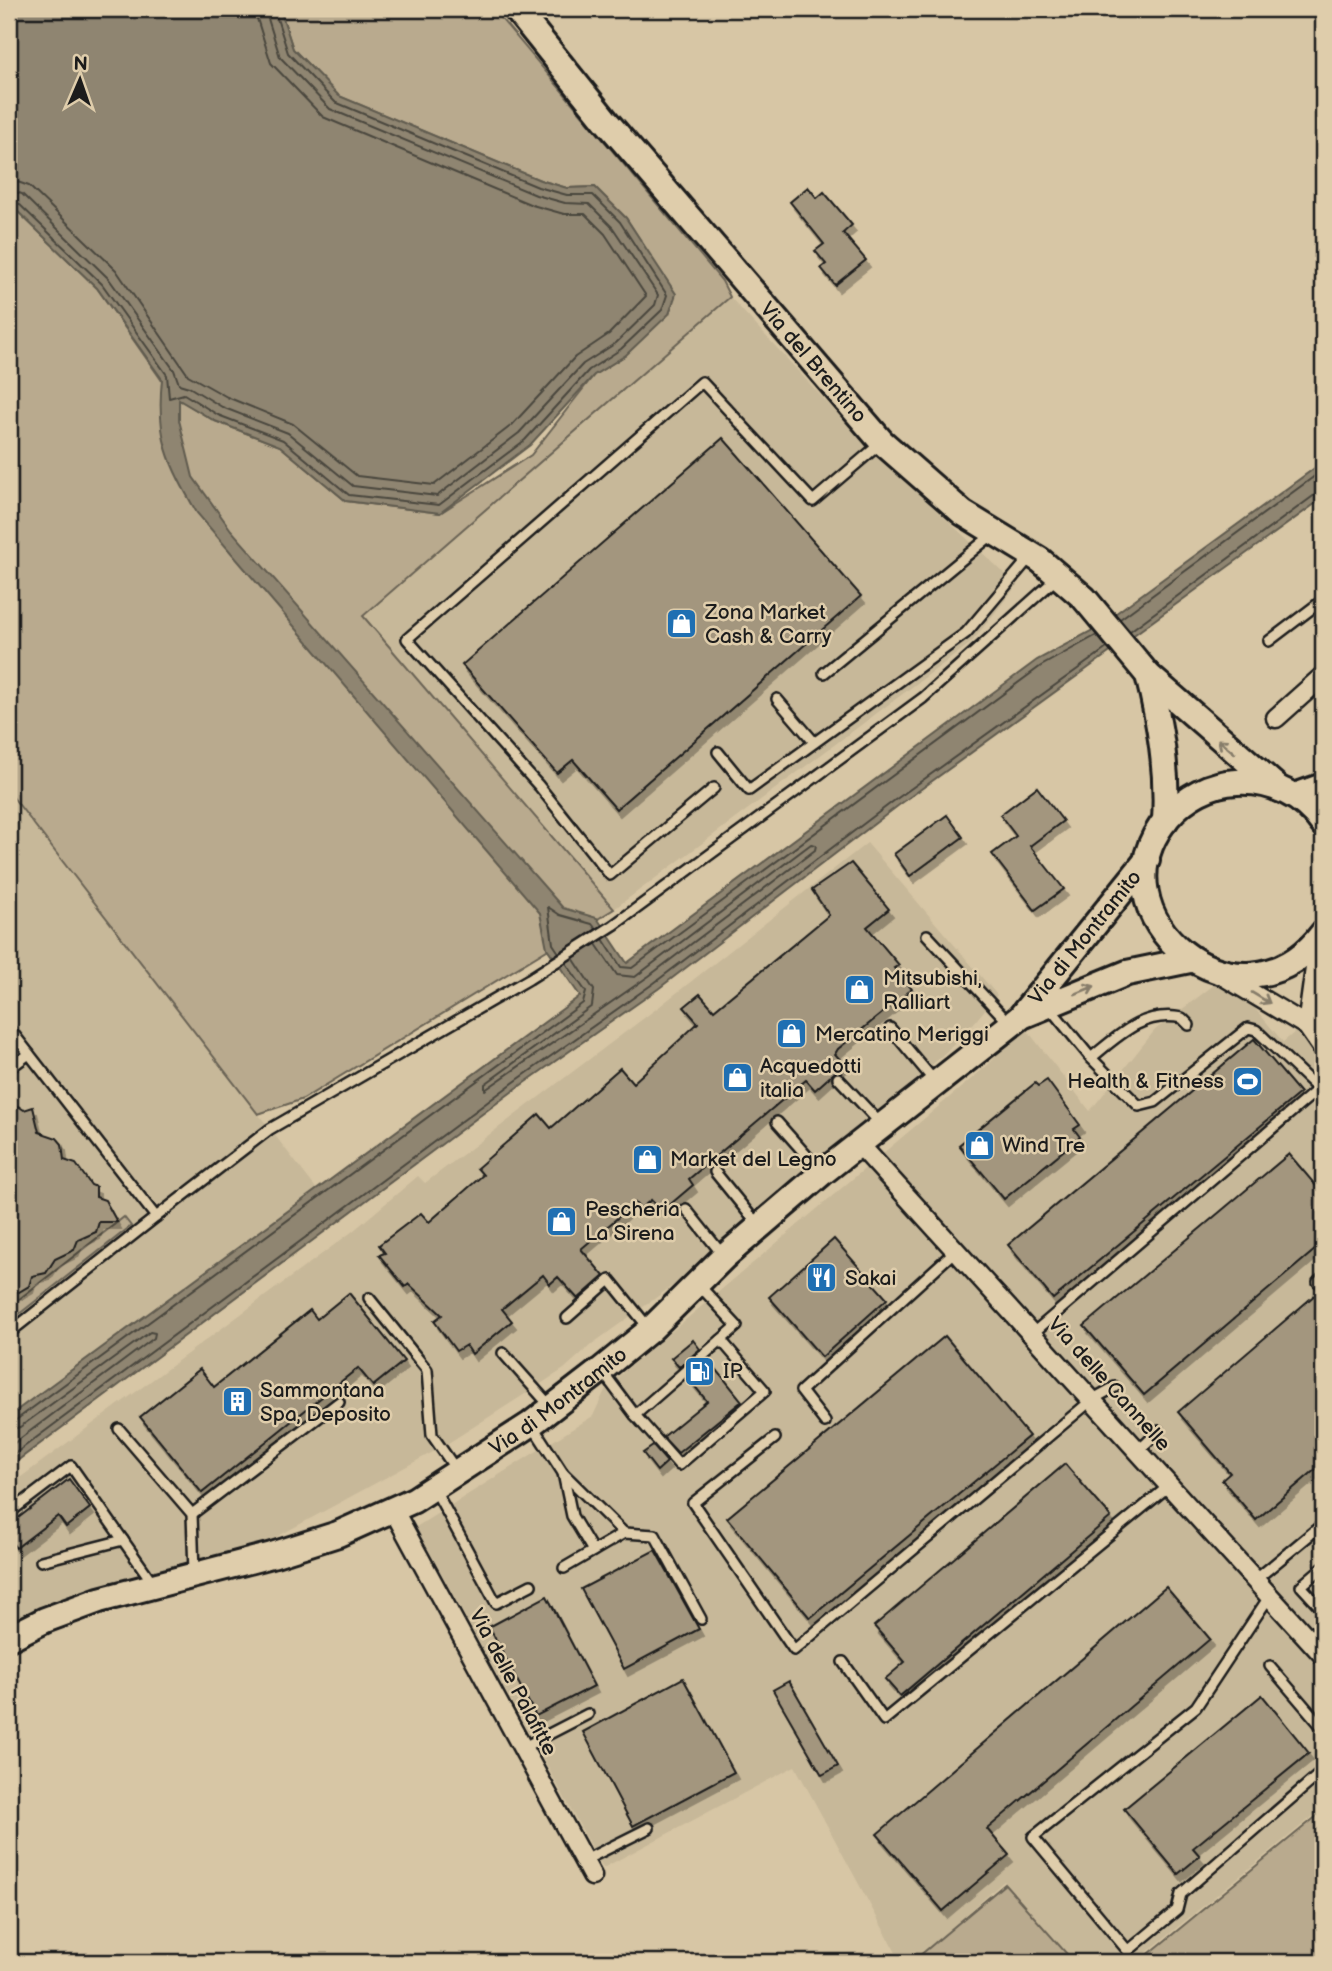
<svg xmlns="http://www.w3.org/2000/svg" width="1332" height="1971" font-family="'Balsamiq Sans',sans-serif">
	<style>
		.built { fill: #c7b899 }
		.green { fill: #b9aa8e; stroke: #6a6355; stroke-width: 2 }
		.water { fill: #8f8571; stroke: #615b4f; stroke-width: 2 }
		.lines { fill: none; stroke-linecap: round; stroke-linejoin: round }
		.shore { stroke: #4a463e; stroke-width: 2 }
		.building { fill: #a3967e; stroke: #1c1c1c; stroke-width: 2; filter: url(#shadow) }
		.lane-casing { stroke: #1c1c1c; stroke-width: 14 }
		.street-casing { stroke: #1c1c1c; stroke-width: 23 }
		.secondary-casing { stroke: #1c1c1c; stroke-width: 30 }
		.lane { stroke: #dfcdab; stroke-width: 9 }
		.street { stroke: #dfcdab; stroke-width: 18 }
		.secondary { stroke: #dfcdab; stroke-width: 24 }
		.oneway { stroke: #877d6b }
		.labels { text-anchor: middle; dominant-baseline: central; stroke-width: 5; stroke-linejoin: round; paint-order: stroke }
		.street-label { font-size: 21px; fill: #1c1c1c; stroke: #dfcdab }
		.poi-label { font-size: 21px; fill: #1c1c1c; stroke: #dfcdab; text-anchor: start }
	</style>
	<defs>
		<filter id="shadow"><feDropShadow dx="4" dy="7" stdDeviation="0" flood-color="#0004"/></filter>
	</defs>
	<rect width="100%" height="100%" fill="#d7c6a5"/>
	<filter id="ink" filterUnits="userSpaceOnUse"><feTurbulence type="fractalNoise" baseFrequency=".0143" numOctaves="2"/><feDisplacementMap in="SourceGraphic" scale="14" xChannelSelector="R" yChannelSelector="G"/><feConvolveMatrix kernelMatrix="1 2 1 2 8 2 1 2 1" color-interpolation-filters="sRGB"/></filter>
	<g filter="url(#ink)">
		<g class="built">
			<path d="M 730,297 L 867,446 L 1017,585 L 971,643 L 614,909 L 363,616 Z"/>
			<path d="M 9,792 L 318,1191 L 9,1416 Z"/>
			<path d="M 867,843 L 997,995 L 964,1035 L 920,1076 L 690,1273 L 592,1344 L 564,1369 L 442,1447 L 225,1565 L 9,1638 L 9,1486 L 353,1231 L 418,1176 L 425,1183 L 660,1006 Z"/>
			<path d="M 1227,975 L 1283,1042 L 1323,1009 L 1323,1808 L 1135,1962 L 1075,1962 L 1004,1881 L 913,1962 L 901,1962 L 795,1766 L 603,1868 L 416,1527 L 593,1416 L 607,1386 L 989,1064 L 1024,1026 L 1090,1111 L 1155,1030 Z"/>
		</g>
		<g class="green">
			<path d="M 280,9 L 493,9 L 722,281 L 730,297 L 363,616 L 614,909 L 303,1099 L 258,1114 L 9,792 L 9,203 L 97,288 L 172,395 L 215,421 L 280,446 L 346,501 L 440,513 L 531,455 L 594,375 L 626,355 L 644,246 L 626,218 L 595,187 L 567,188 L 540,180 L 339,96 L 293,49 Z"/>
			<path d="M 124,1217 L 131,1226 L 9,1322 L 9,1307 Z"/>
			<path d="M 1323,1811 L 1323,1962 L 1139,1962 Z"/>
			<path d="M 1005,1884 L 1074,1962 L 912,1962 Z"/>
		</g>
		<path class="water" d="M 9,9 L 280,9 L 293,49 L 339,96 L 540,180 L 567,188 L 595,187 L 626,218 L 676,294 L 669,314 L 626,355 L 594,375 L 530,445 L 440,513 L 346,501 L 280,446 L 215,421 L 179,400 L 179,420 L 193,477 L 231,530 L 563,908 L 597,918 L 627,963 L 1037,660 L 1093,630 L 1323,462 L 1323,498 L 899,805 L 658,989 L 517,1088 L 9,1467 L 9,1416 L 580,996 L 547,948 L 540,913 L 197,513 C 168,462 156,439 162,379 L 97,288 L 9,203 Z"/>
		<g class="lines">
			<g class="shore">
				<path d="M 9,179 L 29,186 L 116,270 L 188,375 L 227,397 L 293,424 L 357,476 L 434,485 L 512,425 L 575,357 L 609,334 L 646,296 L 605,234 L 585,214 L 564,214 L 532,205 L 323,117 L 271,63 L 254,9"/>
				<path d="M 9,190 L 22,194 L 109,279 L 174,370 L 179,384 L 189,387 L 222,407 L 288,433 L 353,486 L 437,496 L 519,433 L 583,364 L 616,343 L 655,305 L 658,295 L 613,228 L 589,204 L 565,203 L 536,195 L 330,109 L 280,57 L 265,9"/>
				<path d="M 9,199 L 16,201 L 102,284 L 167,375 L 169,398 L 184,394 L 218,415 L 283,440 L 349,495 L 439,505 L 525,440 L 589,370 L 621,349 L 662,310 L 667,295 L 620,222 L 593,195 L 567,195 L 538,187 L 335,102 L 288,53 L 274,9"/>
				<path d="M 1120,619 L 1323,470"/>
				<path d="M 1130,631 L 1316,494 L 1323,493"/>
				<path d="M 603,939 L 621,967 L 632,968 L 1041,666 L 1097,635"/>
				<path d="M 559,953 L 553,944 L 548,907 L 560,915 L 592,924 L 596,929"/>
				<path d="M 573,958 L 594,990 L 592,1006 L 485,1084 L 485,1090 L 649,976 L 815,850 L 816,845 L 811,844 L 635,977 L 617,975 L 596,944"/>
				<path d="M 9,1421 L 16,1420 L 583,1003 L 586,992 L 566,963"/>
				<path d="M 9,1430 L 20,1427 L 150,1332 L 155,1333 L 154,1338 L 9,1447"/>
				<path d="M 9,1458 L 513,1083 L 654,983 L 895,800 L 1107,648"/>
			</g>
		</g>
		<g class="building">
			<path d="M 808,187 L 817,198 L 824,192 L 852,225 L 843,233 L 866,260 L 835,285 L 821,268 L 826,264 L 815,251 L 824,244 L 790,202 Z"/>
			<path d="M 723,438 L 861,596 L 616,809 L 573,760 L 557,773 L 462,665 Z"/>
			<path d="M 1037,787 L 1063,821 L 1030,846 L 1064,889 L 1035,910 L 992,854 L 1016,836 L 1000,815 Z"/>
			<path d="M 947,815 L 963,837 L 910,876 L 894,854 Z"/>
			<path d="M 851,863 L 889,909 L 867,927 L 899,965 L 894,968 L 912,989 L 838,1049 L 835,1054 L 844,1064 L 815,1090 L 806,1080 L 689,1179 L 693,1185 L 666,1208 L 662,1204 L 658,1208 L 651,1200 L 640,1209 L 635,1203 L 581,1249 L 604,1276 L 578,1299 L 558,1277 L 550,1284 L 543,1275 L 502,1309 L 512,1321 L 472,1354 L 466,1345 L 456,1351 L 434,1321 L 442,1315 L 409,1284 L 405,1287 L 379,1255 L 385,1253 L 379,1245 L 421,1213 L 429,1222 L 483,1175 L 477,1168 L 539,1114 L 551,1128 L 620,1068 L 633,1083 L 698,1023 L 684,1007 L 700,994 L 714,1010 L 829,915 L 812,890 Z"/>
			<path d="M 1254,1039 L 1300,1093 L 1053,1299 L 1008,1245 Z"/>
			<path d="M 1047,1080 L 1080,1125 L 1074,1129 L 1080,1137 L 1004,1199 L 959,1145 L 1035,1083 L 1038,1086 Z"/>
			<path d="M 18,1106 L 24,1110 L 33,1107 L 39,1132 L 57,1138 L 62,1144 L 64,1160 L 76,1164 L 91,1185 L 96,1187 L 96,1197 L 105,1200 L 117,1222 L 99,1222 L 96,1232 L 78,1240 L 74,1250 L 55,1259 L 46,1273 L 32,1276 L 29,1286 L 19,1292 L 9,1290 L 9,1118 Z"/>
			<path d="M 1289,1154 L 1323,1194 L 1323,1243 L 1144,1395 L 1084,1326 Z"/>
			<path d="M 834,1239 L 887,1299 L 822,1357 L 769,1297 Z"/>
			<path d="M 1323,1288 L 1323,1463 L 1256,1520 L 1222,1480 L 1230,1473 L 1178,1412 Z"/>
			<path d="M 349,1293 L 404,1361 L 373,1386 L 358,1368 L 202,1493 L 140,1417 L 200,1369 L 214,1387 L 310,1310 L 317,1319 Z"/>
			<path d="M 945,1336 L 1029,1436 L 810,1618 L 727,1518 Z"/>
			<path d="M 693,1340 L 700,1349 L 679,1367 L 671,1358 Z"/>
			<path d="M 709,1360 L 742,1401 L 678,1453 L 663,1437 L 707,1401 L 688,1378 Z"/>
			<path d="M 653,1446 L 667,1462 L 657,1471 L 643,1453 Z"/>
			<path d="M 1065,1464 L 1111,1517 L 900,1696 L 885,1679 L 905,1662 L 874,1626 Z"/>
			<path d="M 69,1479 L 90,1508 L 66,1527 L 58,1516 L 16,1548 L 9,1539 L 9,1525 Z"/>
			<path d="M 655,1550 L 699,1629 L 624,1669 L 581,1589 Z"/>
			<path d="M 1166,1587 L 1210,1639 L 987,1829 L 1009,1855 L 943,1911 L 877,1834 Z"/>
			<path d="M 547,1596 L 594,1686 L 536,1716 L 489,1627 Z"/>
			<path d="M 683,1678 L 734,1772 L 633,1826 L 583,1732 Z"/>
			<path d="M 789,1681 L 838,1766 L 822,1775 L 773,1690 Z"/>
			<path d="M 1262,1695 L 1309,1753 L 1193,1848 L 1200,1856 L 1178,1874 L 1124,1809 Z"/>
		</g>
		<g class="lines">
			<defs>
				<g id="lane">
					<path d="M 1269,641 L 1323,600"/>
					<path d="M 824,673 L 993,534"/>
					<path d="M 777,699 L 814,742"/>
					<path d="M 718,752 L 749,790 L 966,633 L 1031,556"/>
					<path d="M 714,788 L 610,875 L 539,786 L 407,639 L 702,382 L 813,501 L 881,443"/>
					<path d="M 927,935 L 1009,1023"/>
					<path d="M 1049,1007 L 1091,1058 L 1139,1106 L 1155,1102 L 1248,1028 L 1256,1030 L 1318,1089"/>
					<path d="M 1311,1022 L 1323,1006"/>
					<path d="M 9,1028 L 156,1217 L 9,1333"/>
					<path d="M 890,1028 L 936,1083"/>
					<path d="M 1091,1058 C 1119,1035 1144,1010 1182,1018 L 1189,1025"/>
					<path d="M 9,1069 L 29,1054"/>
					<path d="M 838,1078 L 880,1123"/>
					<path d="M 777,1122 L 822,1173"/>
					<path d="M 715,1172 L 758,1225"/>
					<path d="M 686,1209 L 722,1254"/>
					<path d="M 156,1217 L 270,1129 L 529,979 L 614,925 L 923,698 L 1057,578"/>
					<path d="M 1318,1282 L 1323,1278"/>
					<path d="M 369,1298 L 427,1370 L 432,1435 L 457,1471"/>
					<path d="M 567,1318 L 610,1280 L 648,1327"/>
					<path d="M 1033,1333 L 1323,1085"/>
					<path d="M 503,1353 L 551,1407"/>
					<path d="M 602,1371 L 635,1415 L 737,1326 L 698,1284"/>
					<path d="M 635,1415 L 679,1465 L 765,1391 L 721,1340"/>
					<path d="M 825,1422 L 801,1391 L 955,1251"/>
					<path d="M 532,1425 L 563,1473 L 572,1516 L 593,1551"/>
					<path d="M 119,1429 L 192,1514 L 194,1572"/>
					<path d="M 775,1438 L 693,1503 L 794,1650 L 1093,1399 L 1115,1387"/>
					<path d="M 1138,1451 L 1159,1431"/>
					<path d="M 563,1473 L 624,1533"/>
					<path d="M 434,1488 L 496,1603 L 531,1585"/>
					<path d="M 9,1513 L 71,1466 L 153,1583"/>
					<path d="M 192,1514 L 339,1402"/>
					<path d="M 41,1561 L 123,1540"/>
					<path d="M 1323,1567 L 1301,1586 L 1323,1610"/>
					<path d="M 564,1568 L 624,1533 L 655,1535 L 701,1619"/>
					<path d="M 1254,1581 L 1323,1524"/>
					<path d="M 1269,1597 L 1196,1707 L 1033,1837 L 1128,1951 L 1177,1910 L 1181,1894 L 1323,1771"/>
					<path d="M 843,1662 L 884,1720 L 1170,1485"/>
					<path d="M 1270,1666 L 1323,1728"/>
					<path d="M 522,1748 L 588,1714"/>
					<path d="M 583,1861 L 649,1828"/>
				</g>
				<g id="street">
					<path d="M 1276,718 L 1323,676"/>
					<path d="M 1220,974 L 1307,1026 L 1323,1049"/>
					<path d="M 1307,1026 L 1319,939"/>
					<path d="M 859,1144 L 1323,1655"/>
					<path d="M 394,1511 L 592,1876"/>
				</g>
				<g id="secondary">
					<path id="s1" d="M 516,9 L 606,121 L 882,442 L 963,513 L 1040,560 L 1084,598 L 1148,675 L 1279,789"/>
					<path d="M 1148,675 C 1160,724 1168,770 1165,821"/>
					<path d="M 1295,796 L 1323,786"/>
					<path d="M 1323,824 C 1304,796 1271,780 1237,782 C 1210,783 1185,797 1168,817 C 1085,915 1241,1042 1323,933"/>
					<path id="s2" d="M 1022,1015 L 1147,860"/>
					<path id="s3" d="M 9,1638 L 45,1620 L 99,1600 L 272,1555 L 338,1534 L 414,1500 L 531,1424 L 601,1370 L 650,1330 L 724,1257 L 822,1173 L 1022,1016 L 1127,973 L 1190,960"/>
				</g>
			</defs>
			<use href="#lane" class="lane-casing"/>
			<use href="#street" class="street-casing"/>
			<use href="#secondary" class="secondary-casing"/>
			<use href="#lane" class="lane"/>
			<use href="#street" class="street"/>
			<use href="#secondary" class="secondary"/>
		</g>
		<defs><path id="oneway-shaft" d="M-6 0H5M1.5-3L5.5 0L1.5 3" fill="none" stroke-width="1.6" stroke-linecap="round" stroke-linejoin="round" transform="scale(1.75)"/></defs>
		<g class="oneway">
			<use href="#oneway-shaft" transform="translate(1226 746) rotate(-140)"/>
			<use href="#oneway-shaft" transform="translate(1085 990) rotate(-22)"/>
			<use href="#oneway-shaft" transform="translate(1261 998) rotate(31)"/>
		</g>
	</g>
	<defs>
		<symbol id="shop-square" viewBox="-11 -11 22 22"><rect x="-9" y="-9" width="18" height="18" rx="4" fill="#1f6fb2" stroke="#dfcdab"/><path d="M-5-2.5h2.3a2.7 3.5 0 0 1 5.4 0H5L5.5 6h-11ZM-1.5-2.5h3a1.5 2.3 0 0 0-3 0Z" fill="#fff"/></symbol>
		<symbol id="stadium-square" viewBox="-11 -11 22 22"><rect x="-9" y="-9" width="18" height="18" rx="4" fill="#1f6fb2" stroke="#dfcdab"/><path d="M0-5a6.5 5 0 1 0 0 10a6.5 5 0 1 0 0-10ZM-3.5-1.8h7v3.6h-7Z" fill="#fff"/></symbol>
		<symbol id="restaurant-square" viewBox="-11 -11 22 22"><rect x="-9" y="-9" width="18" height="18" rx="4" fill="#1f6fb2" stroke="#dfcdab"/><path d="M-5-6h1v4h1v-4h1v4h1v-4h1v5L-1.5 .5V6h-2V.5L-5-1ZM5-6V6H3V1.5H1.5Q1.5-4 5-6Z" fill="#fff"/></symbol>
		<symbol id="fuel-square" viewBox="-11 -11 22 22"><rect x="-9" y="-9" width="18" height="18" rx="4" fill="#1f6fb2" stroke="#dfcdab"/><path d="M-5.5-6h7V0h2V4h1.3V-2.5L3-4.5l.8-.8L6-3V5H2.5V1h-1V6h-7ZM-4.2-4.7v3.2H.2V-4.7Z" fill="#fff"/></symbol>
		<symbol id="building-square" viewBox="-11 -11 22 22"><rect x="-9" y="-9" width="18" height="18" rx="4" fill="#1f6fb2" stroke="#dfcdab"/><path d="M-4-6H4V6H1V3H-1V6H-4ZM-2.5-4.3h1.7v1.8h-1.7ZM.8-4.3h1.7v1.8H.8ZM-2.5-1h1.7V.8h-1.7ZM.8-1h1.7V.8H.8Z" fill="#fff"/></symbol>
	</defs>
	<g fill-rule="evenodd">
		<use href="#shop-square" x="664" y="606" width="35" height="35"/>
		<use href="#shop-square" x="842" y="972" width="35" height="35"/>
		<use href="#shop-square" x="774" y="1016" width="35" height="35"/>
		<use href="#shop-square" x="720" y="1060" width="35" height="35"/>
		<use href="#stadium-square" x="1230" y="1064" width="35" height="35"/>
		<use href="#shop-square" x="962" y="1128" width="35" height="35"/>
		<use href="#shop-square" x="630" y="1142" width="35" height="35"/>
		<use href="#shop-square" x="544" y="1204" width="35" height="35"/>
		<use href="#restaurant-square" x="804" y="1260" width="35" height="35"/>
		<use href="#fuel-square" x="682" y="1354" width="35" height="35"/>
		<use href="#building-square" x="220" y="1384" width="35" height="35"/>
	</g>
	<g class="labels">
		<g class="street-label">
			<text stroke="none"><textPath href="#s1" startOffset="462">Via del Brentino</textPath></text>
			<text stroke="none"><textPath href="#s2" startOffset="100">Via di Montramito</textPath></text>
			<text transform="translate(1109 1384) rotate(48)">Via delle Cannelle</text>
			<text stroke="none"><textPath href="#s3" startOffset="604">Via di Montramito</textPath></text>
			<text transform="translate(513 1682) rotate(62)">Via delle Palafitte</text>
		</g>
		<g class="poi-label">
			<text x="705" y="612">Zona Market<tspan x="705" dy="24">Cash &amp; Carry</tspan></text>
			<text x="883" y="978">Mitsubishi,<tspan x="883" dy="24">Ralliart</tspan></text>
			<text x="815" y="1034">Mercatino Meriggi</text>
			<text x="760" y="1066">Acquedotti<tspan x="760" dy="24">italia</tspan></text>
			<text x="1224" y="1081" text-anchor="end">Health &amp; Fitness</text>
			<text x="1002" y="1145">Wind Tre</text>
			<text x="670" y="1159">Market del Legno</text>
			<text x="585" y="1209">Pescheria<tspan x="585" dy="24">La Sirena</tspan></text>
			<text x="845" y="1278">Sakai</text>
			<text x="723" y="1371">IP</text>
			<text x="260" y="1390">Sammontana<tspan x="260" dy="24">Spa, Deposito</tspan></text>
		</g>
	</g>
	<rect width="1332" height="1971" fill="none" stroke="#dfcdab" stroke-width="35"/>
	<rect x="18" y="18" width="1297" height="1936" fill="none" stroke="#1c1c1c" stroke-width="2.5" filter="url(#ink)"/>
	<g transform="translate(80 80) rotate(2)" stroke="#dfcdab" stroke-width="5" paint-order="stroke">
	<path d="M0-5L12 26L0 18L-12 26Z" fill="#1c1c1c"/>
	<text y="-10" font-size="19" font-weight="bold" text-anchor="middle" fill="#1c1c1c">N</text>
	</g>
</svg>
